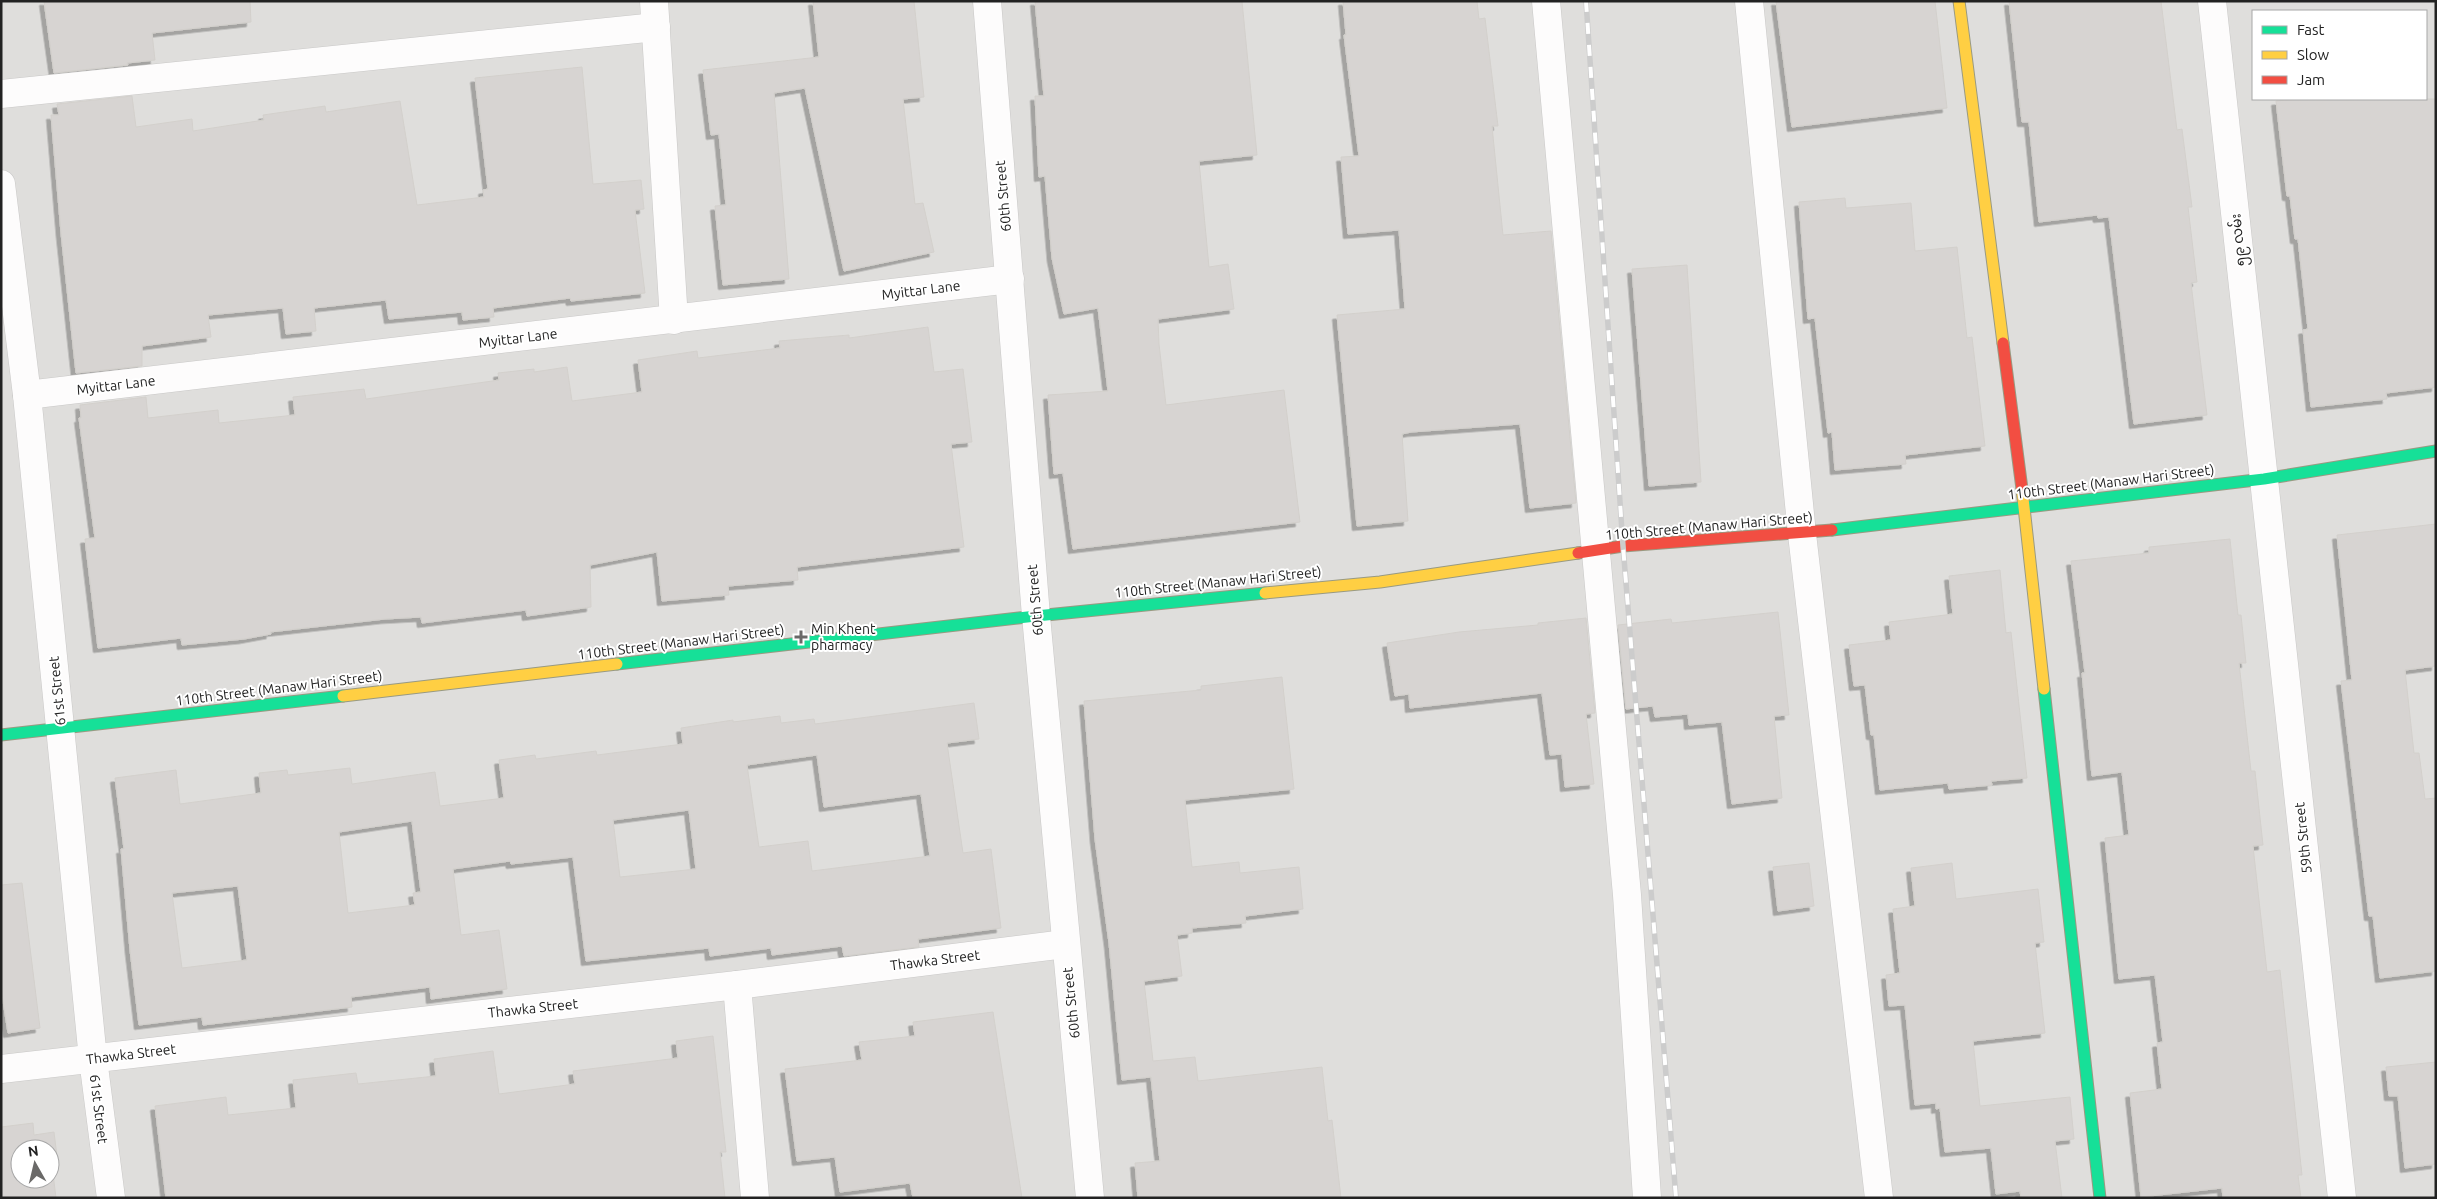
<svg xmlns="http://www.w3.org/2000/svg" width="2437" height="1199" font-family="Ubuntu,'Noto Sans Myanmar',sans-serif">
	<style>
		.residential { fill: #dfdedc; fill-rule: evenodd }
		.building { fill: #d7d4d2; stroke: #d3d0cc; fill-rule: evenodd; filter: url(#shadow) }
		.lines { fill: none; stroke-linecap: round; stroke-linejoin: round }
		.street-casing { stroke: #c9c8c7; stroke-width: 29 }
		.fast-casing { stroke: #999a82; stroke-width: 13 }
		.slow-casing { stroke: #999a82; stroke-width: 13 }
		.jam-casing { stroke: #999a82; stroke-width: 13 }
		.street { stroke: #fdfcfc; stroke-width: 28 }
		.fast { stroke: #16e098; stroke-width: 11 }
		.slow { stroke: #ffcf43; stroke-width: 11 }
		.jam { stroke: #f24e42; stroke-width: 11 }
		.rail-casing { stroke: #ccc; stroke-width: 5.5 }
		.rail { stroke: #fff; stroke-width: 4; stroke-dasharray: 11; stroke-linecap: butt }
		.poi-dot { fill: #6a6968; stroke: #fff; stroke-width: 2 }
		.labels { text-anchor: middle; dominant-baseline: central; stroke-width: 4; stroke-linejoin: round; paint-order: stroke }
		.street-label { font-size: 14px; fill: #222; stroke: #fff }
		.poi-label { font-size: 14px; fill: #222; stroke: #fff; text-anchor: start }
	</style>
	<defs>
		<filter id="shadow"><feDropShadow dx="-4.5" dy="4.5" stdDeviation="0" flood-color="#0004"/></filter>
	</defs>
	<rect width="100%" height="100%" fill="#f0eeeb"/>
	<path class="residential" d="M 1,1 L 2436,1 L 2436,1198 L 1,1198 ZM 2253,11 L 2426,11 L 2426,99 L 2253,99 ZM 20,1149 L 50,1149 L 50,1179 L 20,1179 Z"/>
	<g class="building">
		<path d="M 44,1 L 250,1 L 251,22 L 152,33 L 155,60 L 127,63 L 128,65 L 54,73 Z"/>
		<path d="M 813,1 L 914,1 L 924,97 L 903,99 L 915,204 L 923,203 L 934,252 L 844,271 L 805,88 L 774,93 L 789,279 L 723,285 L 715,206 L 726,205 L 719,134 L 711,135 L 703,70 L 819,57 Z"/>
		<path d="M 1035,1 L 1242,1 L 1257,155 L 1199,161 L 1209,267 L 1228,264 L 1234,309 L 1158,319 L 1159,344 L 1166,405 L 1284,390 L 1300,522 L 1073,549 L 1063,473 L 1054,474 L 1048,395 L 1108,391 L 1098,308 L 1064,314 L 1052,258 L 1045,176 L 1039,177 L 1035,96 L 1044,96 Z"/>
		<path d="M 1343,1 L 1477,1 L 1479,19 L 1485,18 L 1498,126 L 1492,126 L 1503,235 L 1551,231 L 1576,503 L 1530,508 L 1520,424 L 1411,432 L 1402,434 L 1408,521 L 1357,526 L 1337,315 L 1405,309 L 1399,230 L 1348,234 L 1341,157 L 1359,156 L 1344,35 L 1346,35 Z"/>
		<path d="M 1776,1 L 1935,1 L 1947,108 L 1792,127 Z"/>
		<path d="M 2009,1 L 2161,1 L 2177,130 L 2182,129 L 2192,207 L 2188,207 L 2197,282 L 2191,283 L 2207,415 L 2134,424 L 2109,217 L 2098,218 L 2097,215 L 2039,222 L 2029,122 L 2022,122 Z"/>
		<path d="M 582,67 L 593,184 L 641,180 L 644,209 L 635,210 L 645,293 L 571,301 L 570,298 L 493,308 L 494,317 L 463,320 L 462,312 L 389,319 L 386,300 L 314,308 L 316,331 L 286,334 L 283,308 L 208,315 L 211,337 L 142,346 L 142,366 L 76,373 L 61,233 L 51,115 L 59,115 L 57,104 L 132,96 L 136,127 L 192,119 L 193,131 L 264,120 L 263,115 L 325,106 L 326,112 L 400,101 L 417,205 L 484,197 L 483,190 L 488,189 L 475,78 Z"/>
		<path d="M 2298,99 L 2436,99 L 2436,387 L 2386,393 L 2387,399 L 2311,407 L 2303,330 L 2308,329 L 2298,239 L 2295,239 L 2290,196 L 2287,196 L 2276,101 Z"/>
		<path d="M 1845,198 L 1846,208 L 1911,203 L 1915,251 L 1957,247 L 1967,338 L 1972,337 L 1985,446 L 1905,455 L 1906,464 L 1835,470 L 1832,432 L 1828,433 L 1815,318 L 1808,319 L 1799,202 Z"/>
		<path d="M 1687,265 L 1701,482 L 1649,486 L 1632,269 Z"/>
		<path d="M 928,327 L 934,372 L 963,369 L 972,442 L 951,444 L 964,547 L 797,567 L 798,580 L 728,586 L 729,595 L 662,601 L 657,552 L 590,565 L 591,607 L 527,616 L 526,610 L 422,623 L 421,617 L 385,619 L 270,632 L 271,634 L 244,639 L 182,645 L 181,638 L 98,648 L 85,539 L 95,538 L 79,418 L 81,418 L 80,405 L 146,397 L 148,418 L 218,410 L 219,423 L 295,415 L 293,397 L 364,389 L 366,399 L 499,380 L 498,373 L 534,369 L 534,372 L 567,367 L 572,401 L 642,392 L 638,360 L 697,351 L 698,358 L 780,348 L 779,341 L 849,335 L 849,338 Z"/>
		<path d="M 2436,524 L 2436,666 L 2405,670 L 2414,753 L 2419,753 L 2425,799 L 2436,798 L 2436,971 L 2380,978 L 2373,916 L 2369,916 L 2341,681 L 2352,680 L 2337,535 Z"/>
		<path d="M 2230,539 L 2238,615 L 2241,615 L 2246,663 L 2239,663 L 2251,771 L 2255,771 L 2263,845 L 2253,846 L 2267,972 L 2280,970 L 2302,1175 L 2298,1175 L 2301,1198 L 2223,1198 L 2222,1188 L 2141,1197 L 2130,1093 L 2162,1089 L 2157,1043 L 2163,1042 L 2155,975 L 2119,979 L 2105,838 L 2129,835 L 2122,772 L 2092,776 L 2082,673 L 2085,673 L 2071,561 L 2149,553 L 2149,547 Z"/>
		<path d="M 2000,570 L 2006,633 L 2011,632 L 2027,778 L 1991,781 L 1992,785 L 1949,789 L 1948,783 L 1880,790 L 1874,735 L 1871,735 L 1865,685 L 1854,686 L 1849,645 L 1891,640 L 1889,622 L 1953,614 L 1949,576 Z"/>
		<path d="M 1778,612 L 1789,715 L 1774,716 L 1782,798 L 1732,804 L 1722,722 L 1689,725 L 1688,714 L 1655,717 L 1653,706 L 1626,709 L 1618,625 L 1671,619 L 1672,623 Z"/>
		<path d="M 1586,618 L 1595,713 L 1586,714 L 1594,784 L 1565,787 L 1562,754 L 1550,755 L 1542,693 L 1410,708 L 1409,694 L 1395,696 L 1387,643 L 1459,632 L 1538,625 L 1538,623 Z"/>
		<path d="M 1282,677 L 1294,789 L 1185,800 L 1192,867 L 1239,862 L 1240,873 L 1299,867 L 1303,909 L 1245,916 L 1246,923 L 1192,928 L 1192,933 L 1177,935 L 1182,976 L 1144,981 L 1153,1061 L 1195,1057 L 1198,1081 L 1322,1067 L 1328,1121 L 1332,1120 L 1341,1198 L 1138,1198 L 1135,1163 L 1160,1161 L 1151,1077 L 1122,1080 L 1109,943 L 1095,839 L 1084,701 L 1201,690 L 1201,686 Z"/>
		<path d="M 974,703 L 979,739 L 947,743 L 963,853 L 991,849 L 1001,928 L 918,939 L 919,947 L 844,956 L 842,946 L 772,955 L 771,948 L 710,956 L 709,948 L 586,961 L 573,857 L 511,864 L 510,861 L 453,869 L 461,935 L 499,930 L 507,989 L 431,999 L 430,987 L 351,997 L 352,1007 L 203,1025 L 202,1017 L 139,1025 L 130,950 L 121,849 L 124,849 L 115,778 L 176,770 L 180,804 L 261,793 L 259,773 L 287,770 L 288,775 L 350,768 L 352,784 L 435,772 L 440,806 L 504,798 L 499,760 L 535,755 L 536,759 L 596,751 L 597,755 L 683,744 L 681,728 L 733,720 L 733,722 L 780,716 L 781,723 L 814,719 L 815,724 ZM 817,755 L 824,807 L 921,794 L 930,856 L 812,871 L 808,841 L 759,847 L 747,765 ZM 689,810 L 696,869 L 620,877 L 613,820 ZM 412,821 L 421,892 L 413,893 L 415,905 L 348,913 L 339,832 ZM 238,886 L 247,960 L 182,968 L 172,893 Z"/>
		<path d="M 1809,863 L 1814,906 L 1778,911 L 1773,867 Z"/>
		<path d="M 1952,863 L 1956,899 L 2038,889 L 2044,942 L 2035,943 L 2045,1033 L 1973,1041 L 1980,1106 L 2070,1097 L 2074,1139 L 2055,1141 L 2062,1198 L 2021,1198 L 2020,1191 L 1996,1194 L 1991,1148 L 1945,1152 L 1940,1108 L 1936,1109 L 1936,1103 L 1915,1105 L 1905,1005 L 1889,1006 L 1886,975 L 1900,973 L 1893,909 L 1915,906 L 1911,868 Z"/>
		<path d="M 22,883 L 40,1028 L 8,1033 L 1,988 L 1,885 Z"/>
		<path d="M 993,1012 L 1022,1198 L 913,1198 L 910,1183 L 840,1192 L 835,1157 L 797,1161 L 785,1069 L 862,1060 L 859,1042 L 915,1036 L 913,1022 Z"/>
		<path d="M 713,1036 L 726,1152 L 720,1152 L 725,1198 L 166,1198 L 155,1106 L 226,1097 L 228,1115 L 296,1108 L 293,1080 L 356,1073 L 358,1084 L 436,1076 L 434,1059 L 493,1051 L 499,1094 L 575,1084 L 573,1071 L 678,1058 L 676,1041 Z"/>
		<path d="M 2436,1062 L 2436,1164 L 2405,1168 L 2398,1096 L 2389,1096 L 2386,1067 Z"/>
		<path d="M 33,1123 L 34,1135 L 54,1132 L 58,1164 L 52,1165 L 56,1198 L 1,1198 L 1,1127 ZM 20,1149 L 50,1149 L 50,1179 L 20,1179 Z"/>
	</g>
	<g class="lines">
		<defs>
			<g id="street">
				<path d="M 654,1 L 674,320"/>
				<path d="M 987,1 L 1036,616 L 1090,1198"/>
				<path d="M 1546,1 L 1627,895 L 1647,1198"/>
				<path d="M 1749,1 L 1802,534 L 1879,1198"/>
				<path d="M 2212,1 L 2342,1198"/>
				<path d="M 1,94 L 656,27"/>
				<path d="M 1,184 L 27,395 L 93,1059 L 111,1198"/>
				<path d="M 27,395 L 1010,279"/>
				<path d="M 737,985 L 755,1198"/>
				<path d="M 1,1069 L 737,985 L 1065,944"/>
			</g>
			<g id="fast">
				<path d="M 1832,530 L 2264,479 L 2436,451"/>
				<path d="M 617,664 L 1036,616 L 1265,593"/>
				<path d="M 2044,689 L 2100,1198"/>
				<path d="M 1,735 L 343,696"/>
			</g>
			<g id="slow">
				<path d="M 1959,1 L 2003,343"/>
				<path d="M 2022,489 L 2044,689"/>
				<path d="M 1265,593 L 1380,582 L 1578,553"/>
				<path d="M 343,696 L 617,664"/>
			</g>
			<g id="jam">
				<path d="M 2003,343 L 2022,489"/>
				<path d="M 1578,553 L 1623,546 L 1832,530"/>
			</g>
		</defs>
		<use href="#street" class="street-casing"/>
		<use href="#fast" class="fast-casing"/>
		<use href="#slow" class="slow-casing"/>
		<use href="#jam" class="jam-casing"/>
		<use href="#street" class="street"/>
		<use href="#fast" class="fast"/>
		<use href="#slow" class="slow"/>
		<use href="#jam" class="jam"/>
		<defs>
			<path id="rail" d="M 1586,1 L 1623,546 L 1676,1198"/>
		</defs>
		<use href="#rail" class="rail-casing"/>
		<use href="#rail" class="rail"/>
	</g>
	<path class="poi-dot" d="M798.5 629.5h5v5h5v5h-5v5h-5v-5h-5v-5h5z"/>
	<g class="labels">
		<g class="street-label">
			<text transform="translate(1003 196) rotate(-95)">60th Street</text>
			<text transform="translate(2238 240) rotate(-96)">၅၉ လမ်း</text>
			<text transform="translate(921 290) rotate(-7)">Myittar Lane</text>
			<text transform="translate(518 338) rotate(-7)">Myittar Lane</text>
			<text transform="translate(116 385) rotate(-7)">Myittar Lane</text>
			<text transform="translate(2111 482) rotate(-7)">110th Street (Manaw Hari Street)</text>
			<text transform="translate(1709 526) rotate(-5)">110th Street (Manaw Hari Street)</text>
			<text transform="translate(1218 582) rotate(-6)">110th Street (Manaw Hari Street)</text>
			<text transform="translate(1035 600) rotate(-95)">60th Street</text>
			<text transform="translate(681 642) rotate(-7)">110th Street (Manaw Hari Street)</text>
			<text transform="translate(279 688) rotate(-7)">110th Street (Manaw Hari Street)</text>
			<text transform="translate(57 691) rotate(-96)">61st Street</text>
			<text transform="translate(2303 838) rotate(-96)">59th Street</text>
			<text transform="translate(935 960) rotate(-7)">Thawka Street</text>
			<text transform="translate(1071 1003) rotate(-96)">60th Street</text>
			<text transform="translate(533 1008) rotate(-6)">Thawka Street</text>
			<text transform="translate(131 1054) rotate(-7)">Thawka Street</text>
			<text transform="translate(99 1109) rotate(83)">61st Street</text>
		</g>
		<g class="poi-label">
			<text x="811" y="629">Min Khent<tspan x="811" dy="16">pharmacy</tspan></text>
		</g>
	</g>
	<rect width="2437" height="1199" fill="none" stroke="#222222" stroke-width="5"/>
	<rect x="2252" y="10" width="175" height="90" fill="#ffffff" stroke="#a7a7a7"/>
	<rect x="2262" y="26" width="25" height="8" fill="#16e098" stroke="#a7a7a7"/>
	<text x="2297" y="35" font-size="15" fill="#222222">Fast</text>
	<rect x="2262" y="51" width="25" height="8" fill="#ffcf43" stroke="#a7a7a7"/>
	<text x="2297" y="60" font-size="15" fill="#222222">Slow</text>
	<rect x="2262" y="76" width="25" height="8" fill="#f24e42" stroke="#a7a7a7"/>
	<text x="2297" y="85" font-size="15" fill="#222222">Jam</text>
	<g transform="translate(35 1164) rotate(352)"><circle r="24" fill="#ffffff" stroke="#a7a7a7"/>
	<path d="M0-4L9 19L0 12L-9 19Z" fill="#6a6968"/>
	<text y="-8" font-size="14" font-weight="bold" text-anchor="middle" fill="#222222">N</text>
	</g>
</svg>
